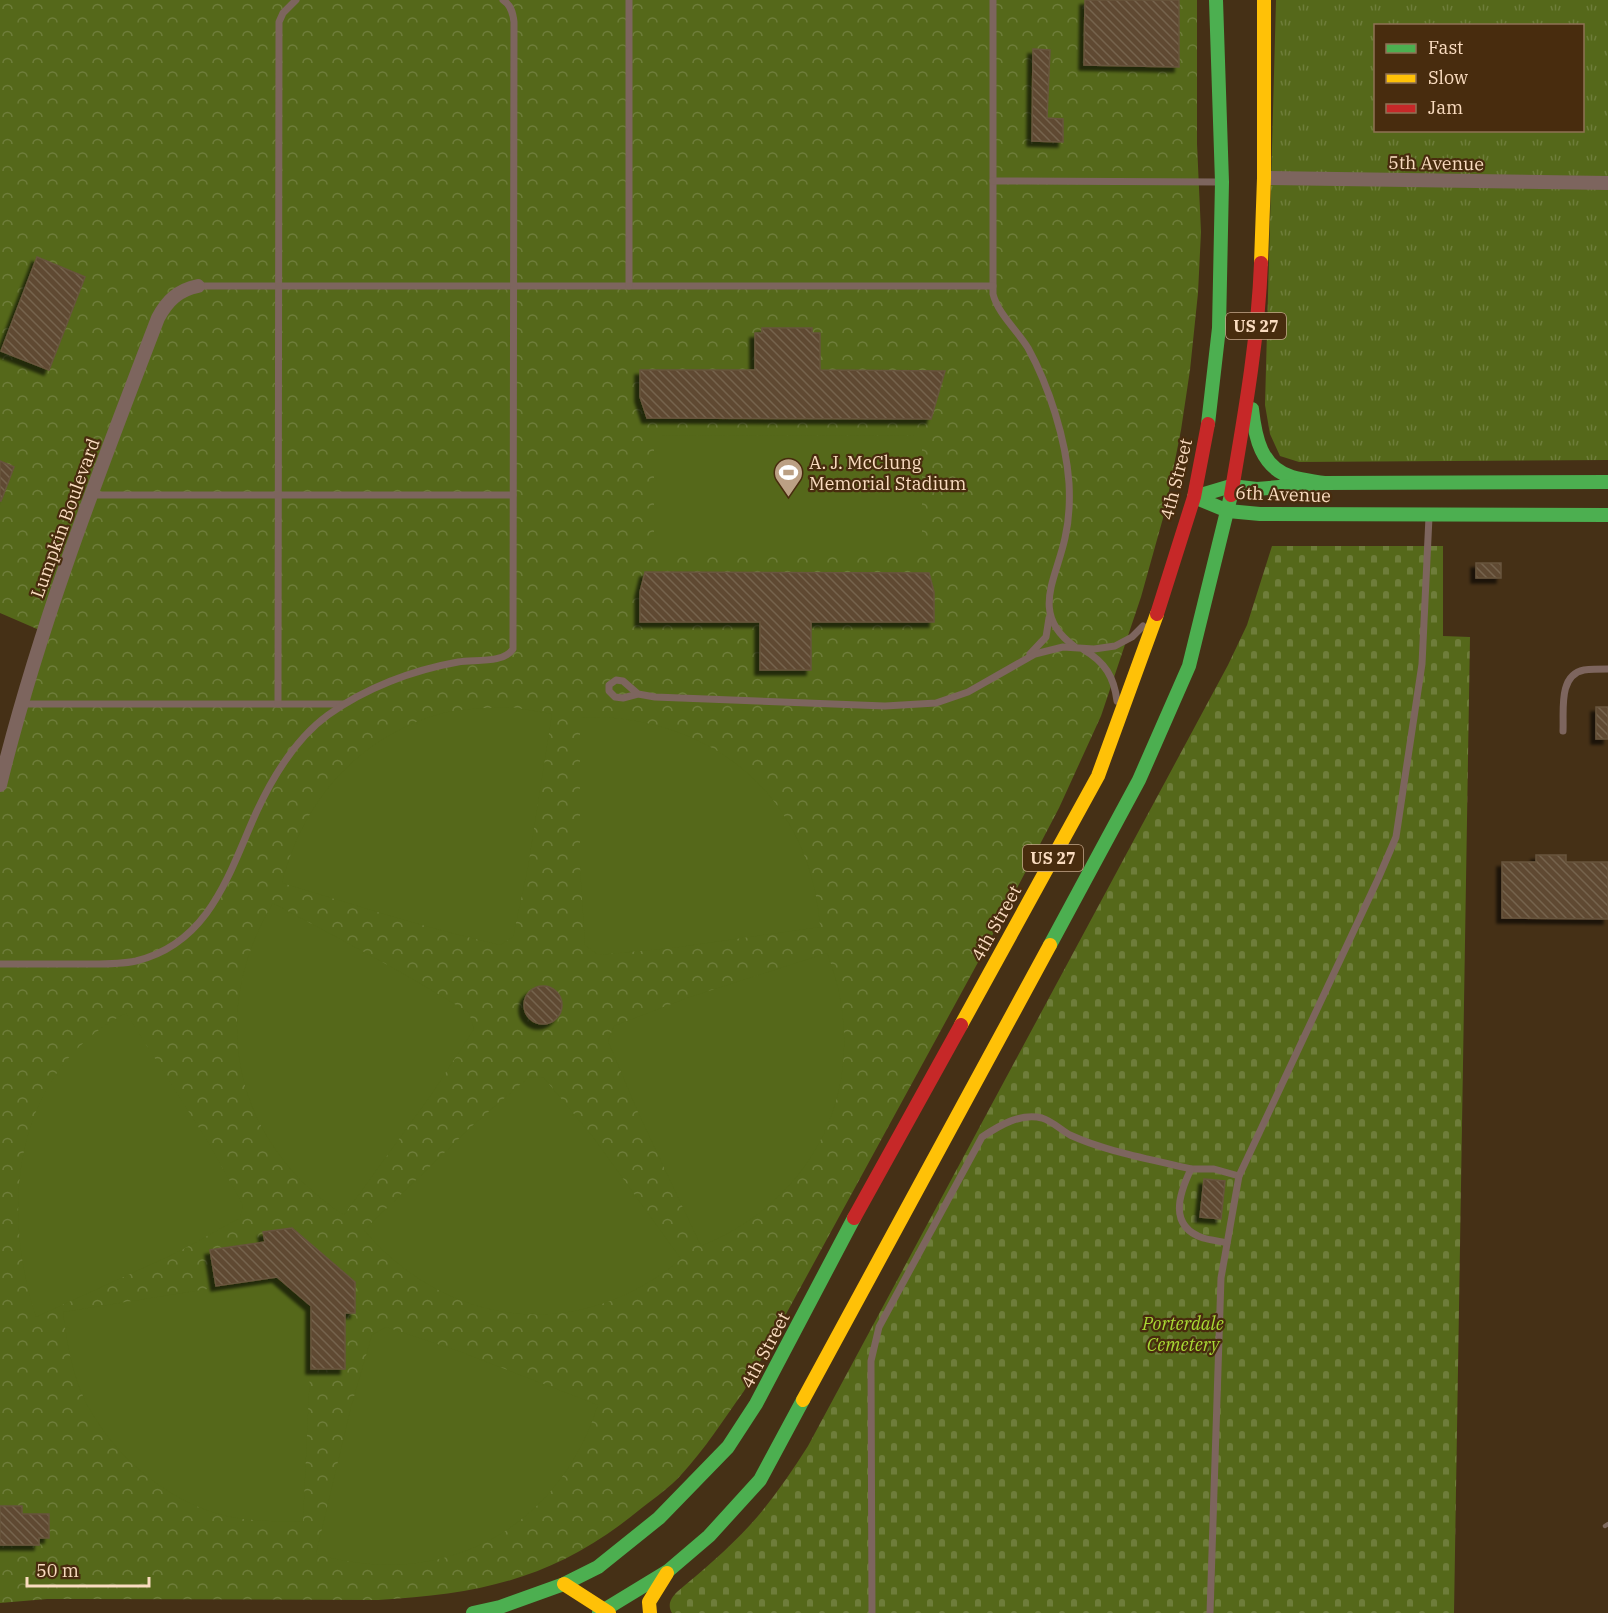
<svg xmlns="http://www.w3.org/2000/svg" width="1608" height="1613" font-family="'IBM Plex Serif',serif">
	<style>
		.grass { fill: url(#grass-tufts); fill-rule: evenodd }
		.forest { fill: url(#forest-crowns) }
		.cemetery { fill: url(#cemetery-stones) }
		.garden { fill: #55681a }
		.building { fill: url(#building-back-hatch); stroke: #68543d; stroke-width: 1.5; filter: url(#shadow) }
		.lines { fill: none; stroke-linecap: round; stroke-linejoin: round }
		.lane { stroke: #7d655e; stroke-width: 7 }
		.street { stroke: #7d655e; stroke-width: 14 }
		.fast { stroke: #4caf50; stroke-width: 14 }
		.slow { stroke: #ffc107; stroke-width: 14 }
		.jam { stroke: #c62828; stroke-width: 14 }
		.rail { stroke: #7c675c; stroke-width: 4.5 }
		.labels { text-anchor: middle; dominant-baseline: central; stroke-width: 4.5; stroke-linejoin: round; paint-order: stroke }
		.shield { fill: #482c0e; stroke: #c5a78b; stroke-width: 1.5 }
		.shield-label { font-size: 16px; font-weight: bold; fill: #fadcc0 }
		.street-label { font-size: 18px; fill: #fadcc0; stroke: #482c0e }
		.poi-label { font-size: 18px; fill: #fadcc0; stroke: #482c0e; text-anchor: start }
		.park-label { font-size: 18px; font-style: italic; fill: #a9db34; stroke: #482c0e }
	</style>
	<defs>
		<pattern id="grass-tufts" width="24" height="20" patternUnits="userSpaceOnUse" patternTransform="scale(1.5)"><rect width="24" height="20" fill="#55681a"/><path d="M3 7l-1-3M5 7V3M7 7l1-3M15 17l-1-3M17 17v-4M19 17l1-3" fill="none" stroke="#6e7d3a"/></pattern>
		<pattern id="forest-crowns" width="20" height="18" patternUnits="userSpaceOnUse" patternTransform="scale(1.5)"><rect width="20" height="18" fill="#55681a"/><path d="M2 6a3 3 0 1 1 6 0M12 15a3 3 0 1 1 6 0" fill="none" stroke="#6e7d3a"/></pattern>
		<pattern id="cemetery-stones" width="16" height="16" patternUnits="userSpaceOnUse" patternTransform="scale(1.5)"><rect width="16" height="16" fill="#55681a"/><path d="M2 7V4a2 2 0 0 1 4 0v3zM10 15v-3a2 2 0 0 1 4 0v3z" fill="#6e7d3a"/></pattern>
		<pattern id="building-back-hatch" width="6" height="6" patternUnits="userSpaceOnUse" patternTransform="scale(1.5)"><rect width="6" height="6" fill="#5e4a32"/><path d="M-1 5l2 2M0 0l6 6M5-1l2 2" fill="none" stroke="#76644e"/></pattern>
		<filter id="shadow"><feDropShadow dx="-5" dy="5" stdDeviation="1.5" flood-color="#0009"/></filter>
	</defs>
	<rect width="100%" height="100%" fill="#453016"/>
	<path class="grass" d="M 1276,0 L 1608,0 L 1608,460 L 1299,462 L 1280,456 L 1270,434 L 1265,405 ZM 1376,26 L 1582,26 L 1582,130 L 1376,130 Z"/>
	<path class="forest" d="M 0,0 L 1197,0 L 1197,144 L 1201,232 L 1198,293 L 1190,370 L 1181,430 L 1165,511 L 1141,597 L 1101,716 L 1059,808 L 982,955 L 744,1391 C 724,1419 705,1449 681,1475 C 670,1487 656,1497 643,1507 C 559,1577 485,1594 378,1600 L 80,1599 L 47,1599 L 0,1603 L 0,785 L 44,632 L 0,613 Z"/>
	<path class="cemetery" d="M 1272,546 L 1443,546 L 1443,636 L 1470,637 L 1454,1613 L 672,1613 C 667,1605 671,1598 677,1592 C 702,1571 727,1550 750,1525 C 772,1501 790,1474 808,1446 L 1228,665 L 1247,625 Z"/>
	<g class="garden">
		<path d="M 654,435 L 922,436 L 922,557 L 654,557 Z"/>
		<path d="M 511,707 L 552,714 L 528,867 L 513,937 L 500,945 C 426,928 355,905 282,883 C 303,800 359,736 443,713 C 466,708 489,708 511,707 Z"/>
		<path d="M 601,717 C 723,723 811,804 820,927 L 672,948 L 598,955 L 585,945 L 580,866 L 580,718 Z"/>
		<path d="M 273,903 C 339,939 406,973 469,1013 L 474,1029 L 431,1095 L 344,1215 C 234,1144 206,1014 273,903 Z"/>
		<path d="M 827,953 C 874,1074 822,1197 701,1246 L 637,1110 L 608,1041 L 614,1026 L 687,998 Z"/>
		<path d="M 126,1013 L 208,1142 L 243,1205 L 240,1218 L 176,1253 L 36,1317 C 0,1207 13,1072 126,1013 Z"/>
		<path d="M 529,1077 L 544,1078 L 593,1137 L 681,1259 C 580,1344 448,1329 364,1230 L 472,1126 Z"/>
		<path d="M 277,1278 L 310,1305 L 310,1371 L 303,1521 C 276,1522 248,1521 222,1515 C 159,1498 101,1445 78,1384 C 70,1361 66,1337 63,1312 Z"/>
		<path d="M 386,1327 L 461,1352 L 598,1405 C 558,1530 442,1591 316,1554 L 351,1407 L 372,1335 Z"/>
	</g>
	<g class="building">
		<path d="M 1085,0 L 1179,0 L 1179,67 L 1084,65 Z"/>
		<path d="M 1033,49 L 1050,50 L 1047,118 L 1063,119 L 1063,142 L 1032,141 Z"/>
		<path d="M 37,257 L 85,277 L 49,370 L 1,351 Z"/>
		<path d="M 762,328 L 812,328 L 812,333 L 820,333 L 820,370 L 945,371 L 931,419 L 647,418 L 640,397 L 640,370 L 755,370 L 755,333 L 762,333 Z"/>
		<path d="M 0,461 L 14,467 L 1,501 L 0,501 Z"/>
		<rect x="1476" y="563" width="25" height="15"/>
		<path d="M 645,572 L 929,573 L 934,592 L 934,622 L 811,622 L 811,670 L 760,670 L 760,622 L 640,622 L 640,592 Z"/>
		<rect x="1596" y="707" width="12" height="32"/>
		<path d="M 1536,855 L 1566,855 L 1566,862 L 1608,862 L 1608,919 L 1502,918 L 1502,862 L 1536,862 Z"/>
		<circle cx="543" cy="1005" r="19"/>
		<path d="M 1204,1179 L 1225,1181 L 1221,1219 L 1200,1217 Z"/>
		<path d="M 292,1228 L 355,1282 L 355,1313 L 345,1313 L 345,1369 L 311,1369 L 311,1306 L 277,1277 L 216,1286 L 210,1250 L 265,1242 L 263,1232 Z"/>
		<path d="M 0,1506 L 22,1506 L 22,1514 L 49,1514 L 49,1538 L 39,1538 L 39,1545 L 0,1545 Z"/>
	</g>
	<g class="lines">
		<g class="lane">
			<path d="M 993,0 L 993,294 C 998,314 1017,330 1028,348 C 1049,386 1066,440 1069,483 C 1070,502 1069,521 1065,538 C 1056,580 1030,614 1074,646"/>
			<path d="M 993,181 L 1218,182"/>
			<path d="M 198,286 L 993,286"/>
			<path d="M 629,286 L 629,0"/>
			<path d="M 91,495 L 513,495"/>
			<path d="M 1084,650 C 1105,662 1114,677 1117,701"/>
			<path d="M 1030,654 L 1046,637 L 1049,618"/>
			<path d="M 638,694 L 623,698 L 615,697 L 609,691 L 609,685 L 616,680 L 623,681 L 638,694 L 655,697 L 885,706 L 936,703 L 968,692 L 1035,654 L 1063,647 L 1094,649 L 1115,646 L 1132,637 L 1143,626"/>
			<path d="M 22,704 L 343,704"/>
			<path d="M 278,704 L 279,22 L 283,13 L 296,0"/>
			<path d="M 1563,731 C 1564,711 1558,675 1584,670 C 1592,669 1600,669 1608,669"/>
			<path d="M 0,964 C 26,964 51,964 77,964 C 97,964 117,965 136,961 C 210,943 229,873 256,813 C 273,776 295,739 328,715 C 365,688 413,670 458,662 C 474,659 503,664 513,649 L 514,22 C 513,13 511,5 503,0"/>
			<path d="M 1227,1243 C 1219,1241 1210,1240 1203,1238 C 1168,1226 1179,1194 1191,1169 L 1214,1169 L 1239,1176"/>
			<path d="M 872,1613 L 871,1361 L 879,1327 L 982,1137 C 1000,1125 1020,1113 1042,1118 C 1052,1121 1061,1130 1070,1135 C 1107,1152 1151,1159 1191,1169"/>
			<path d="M 1210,1613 L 1221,1278 L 1239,1176 L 1378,879 L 1396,837 L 1422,664 L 1429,517"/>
		</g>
		<g class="street">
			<path d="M 1264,178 L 1608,183"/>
			<path d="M 0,785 C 39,625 99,472 158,318 C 167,301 178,290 198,286"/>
		</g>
		<g class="fast">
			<path d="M 1252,409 C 1255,437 1261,468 1292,477 C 1302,480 1313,481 1324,483"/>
			<path d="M 1208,424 L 1219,328 L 1222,182 L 1216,0"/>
			<path d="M 1194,497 L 1228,511 L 1260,514 L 1608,515"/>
			<path d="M 1194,497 L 1231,486 L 1257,489 L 1324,483 L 1608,482"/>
			<path d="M 1050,945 L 1139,780 L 1189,666 L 1231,495"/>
			<path d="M 473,1613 L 500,1607 L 564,1584 L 598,1567 L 659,1518 L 728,1447 L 756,1404 L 854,1218"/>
			<path d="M 599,1613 L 668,1571 L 709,1536 L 760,1480 L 803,1400"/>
		</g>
		<g class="slow">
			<path d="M 1261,263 L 1264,178 L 1264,0"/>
			<path d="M 961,1025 L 1098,776 L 1157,614"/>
			<path d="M 803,1400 L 1050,945"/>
			<path d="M 564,1584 L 609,1613"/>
			<path d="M 650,1613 L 649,1602 L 667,1573"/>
		</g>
		<g class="jam">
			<path d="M 1231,495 C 1244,418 1258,341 1261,263"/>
			<path d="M 1157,614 L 1194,497 L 1208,424"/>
			<path d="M 854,1218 L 961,1025"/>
		</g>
		<path class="rail" d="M 1605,1526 L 1608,1524"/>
	</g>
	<defs>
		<symbol id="stadium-pin" viewBox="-11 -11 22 30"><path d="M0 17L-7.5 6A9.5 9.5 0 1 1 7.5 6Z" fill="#bba084" stroke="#482c0e"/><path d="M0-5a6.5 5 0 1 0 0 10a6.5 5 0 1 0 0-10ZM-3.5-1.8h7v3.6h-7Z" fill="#fff"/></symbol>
	</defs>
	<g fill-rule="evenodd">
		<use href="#stadium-pin" x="772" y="456" width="33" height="45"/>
	</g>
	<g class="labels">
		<g class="shield">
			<rect x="1226" y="313" width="60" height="26" rx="4.5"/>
			<rect x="1023" y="845" width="60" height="26" rx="4.5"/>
		</g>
		<g class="shield-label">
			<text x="1256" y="326">US 27</text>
			<text x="1053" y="858">US 27</text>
		</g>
		<g class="street-label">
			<text transform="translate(1436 163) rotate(1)">5th Avenue</text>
			<text transform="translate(1176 479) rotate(-76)">4th Street</text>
			<text transform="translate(1283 494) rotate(2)">6th Avenue</text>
			<text transform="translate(65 518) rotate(-70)">Lumpkin Boulevard</text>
			<text transform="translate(996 923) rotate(-61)">4th Street</text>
			<text transform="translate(765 1350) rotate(-62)">4th Street</text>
		</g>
		<g class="poi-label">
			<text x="809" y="462">A. J. McClung<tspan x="809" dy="21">Memorial Stadium</tspan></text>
		</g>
		<g class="park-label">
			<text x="1183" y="1323">Porterdale<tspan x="1183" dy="21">Cemetery</tspan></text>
		</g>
	</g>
	<rect x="1374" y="24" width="210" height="108" fill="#482c0e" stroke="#8f7255" stroke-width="1.5"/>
	<rect x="1386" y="44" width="30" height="9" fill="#4caf50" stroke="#8f7255" stroke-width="1.5"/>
	<text x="1428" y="54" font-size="18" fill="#fadcc0">Fast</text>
	<rect x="1386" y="74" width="30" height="9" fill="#ffc107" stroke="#8f7255" stroke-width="1.5"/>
	<text x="1428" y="84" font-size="18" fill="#fadcc0">Slow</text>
	<rect x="1386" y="104" width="30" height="9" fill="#c62828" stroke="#8f7255" stroke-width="1.5"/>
	<text x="1428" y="114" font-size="18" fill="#fadcc0">Jam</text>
	<path d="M27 1577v9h122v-9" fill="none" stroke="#fadcc0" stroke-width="3"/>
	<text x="36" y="1577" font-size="18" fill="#fadcc0" stroke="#482c0e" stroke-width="4.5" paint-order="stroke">50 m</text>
</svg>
